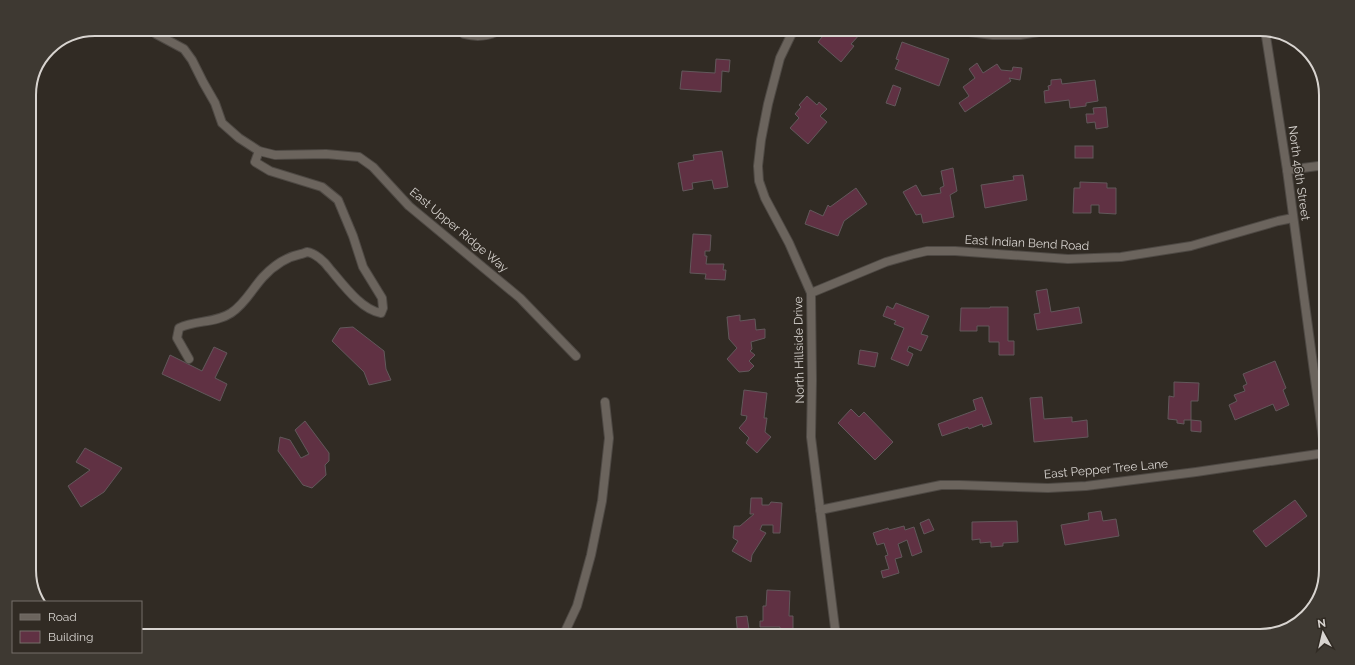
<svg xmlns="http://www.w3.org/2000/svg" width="1355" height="665" font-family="Raleway,sans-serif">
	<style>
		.building { fill: #603143; stroke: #62585b }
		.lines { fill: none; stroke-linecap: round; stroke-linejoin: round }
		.street-casing { stroke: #4e4944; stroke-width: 10 }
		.street { stroke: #6b645d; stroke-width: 8 }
		.labels { text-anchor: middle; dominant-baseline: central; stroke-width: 3; stroke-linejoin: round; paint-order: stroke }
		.street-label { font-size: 12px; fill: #d8d4d0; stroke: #312b24 }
		.rim { fill: none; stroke: #d8d4d0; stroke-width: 2 }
	</style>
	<rect width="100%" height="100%" fill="#312b24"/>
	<g class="building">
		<path d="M 827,31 L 857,31 L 861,33 L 851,44 L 854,46 L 841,62 L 818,42 Z"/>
		<path d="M 902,42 L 949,59 L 939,86 L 895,69 L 899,60 L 896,59 Z"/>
		<path d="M 716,59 L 730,60 L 729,72 L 722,71 L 721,92 L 680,89 L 682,71 L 715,73 Z"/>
		<path d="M 977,63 L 983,73 L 997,64 L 1001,70 L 1012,71 L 1013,67 L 1022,68 L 1020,80 L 1009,78 L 1011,81 L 965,112 L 959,103 L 969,96 L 963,87 L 975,78 L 969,69 Z"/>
		<path d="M 1061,79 L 1062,84 L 1095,80 L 1098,101 L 1086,103 L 1086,106 L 1070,108 L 1069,100 L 1045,103 L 1044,91 L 1049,90 L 1048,86 L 1051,85 L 1051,80 Z"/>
		<path d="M 893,85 L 901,88 L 895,106 L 886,103 Z"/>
		<path d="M 807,96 L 817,105 L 819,102 L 827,109 L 820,116 L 827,122 L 808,144 L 790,128 L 799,118 L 795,114 L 801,107 L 799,105 Z"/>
		<path d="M 1106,107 L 1108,127 L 1096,129 L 1095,122 L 1087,123 L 1086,114 L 1094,114 L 1093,108 Z"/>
		<rect x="1075" y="146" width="18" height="12"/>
		<path d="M 722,151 L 728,187 L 714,189 L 712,180 L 692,183 L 693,189 L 683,191 L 678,163 L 694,160 L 693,155 Z"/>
		<path d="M 953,168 L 957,191 L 950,195 L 954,217 L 923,223 L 921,214 L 916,215 L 903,192 L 916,185 L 922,196 L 941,193 L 940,188 L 944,186 L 941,171 Z"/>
		<path d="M 1023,175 L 1027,200 L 985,208 L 981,185 L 1014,180 L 1013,176 Z"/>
		<path d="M 1080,182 L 1107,183 L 1107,188 L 1116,188 L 1116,214 L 1099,213 L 1099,205 L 1091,205 L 1091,213 L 1073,213 L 1074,188 L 1080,188 Z"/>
		<path d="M 856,188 L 867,204 L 844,221 L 838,236 L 805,224 L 810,210 L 823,216 L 828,205 L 830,207 Z"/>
		<path d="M 693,234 L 711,235 L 710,251 L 705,251 L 705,256 L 707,256 L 706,264 L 724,264 L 723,270 L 726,270 L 725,280 L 705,279 L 706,274 L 690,273 Z"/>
		<path d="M 1047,289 L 1051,312 L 1079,307 L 1082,323 L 1037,330 L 1034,314 L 1040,313 L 1036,291 Z"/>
		<path d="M 896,303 L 929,316 L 921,334 L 928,336 L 921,351 L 909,346 L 907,351 L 913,354 L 908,366 L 891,359 L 904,328 L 894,324 L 896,321 L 883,316 L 887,306 L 893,309 Z"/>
		<path d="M 990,307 L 1008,307 L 1008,341 L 1014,341 L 1014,355 L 999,355 L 999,342 L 989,342 L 989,326 L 977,326 L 977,331 L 960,331 L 961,308 L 990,308 Z"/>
		<path d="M 740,315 L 740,321 L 755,319 L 756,330 L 765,329 L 765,338 L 751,342 L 752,349 L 750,351 L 755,355 L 749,361 L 754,366 L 749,371 L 739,372 L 727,359 L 737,348 L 729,339 L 727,317 Z"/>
		<path d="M 353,327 L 384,351 L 386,369 L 391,380 L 369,385 L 364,372 L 332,341 L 340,328 Z"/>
		<path d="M 214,347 L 227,353 L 215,378 L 227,384 L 220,401 L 162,374 L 170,355 L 202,371 Z"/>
		<path d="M 860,350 L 878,353 L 875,367 L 858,364 Z"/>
		<path d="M 1275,361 L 1286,388 L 1283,390 L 1289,405 L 1276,411 L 1273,404 L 1235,420 L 1229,405 L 1237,401 L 1234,395 L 1245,391 L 1243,386 L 1247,384 L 1243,374 Z"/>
		<path d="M 1174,382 L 1199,383 L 1198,401 L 1191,401 L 1191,420 L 1184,420 L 1184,424 L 1177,423 L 1177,420 L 1168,419 L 1169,396 L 1174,397 Z"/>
		<path d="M 744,390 L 767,393 L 764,418 L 767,418 L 765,432 L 771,437 L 757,453 L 746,443 L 749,438 L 739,428 L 746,420 L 747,416 L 741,415 Z"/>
		<path d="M 982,397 L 992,424 L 983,427 L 982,424 L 969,429 L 968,427 L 942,436 L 938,424 L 976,410 L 973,400 Z"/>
		<path d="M 1042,397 L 1044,419 L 1072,417 L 1072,422 L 1087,420 L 1088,437 L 1034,442 L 1030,398 Z"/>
		<path d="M 851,409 L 859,417 L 864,412 L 893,442 L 875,460 L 838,423 Z"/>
		<path d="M 1191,420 L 1201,421 L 1201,432 L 1191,431 Z"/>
		<path d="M 305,421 L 329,453 L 329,461 L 325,465 L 326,475 L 312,488 L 303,485 L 278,451 L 280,437 L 290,440 L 301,458 L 309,454 L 295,430 Z"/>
		<path d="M 85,448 L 122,468 L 104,492 L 81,507 L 68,486 L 90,470 L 76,462 Z"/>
		<path d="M 751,498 L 762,498 L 762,505 L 769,505 L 771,502 L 782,503 L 780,533 L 773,533 L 773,525 L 762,525 L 760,530 L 766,533 L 752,555 L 751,562 L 732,551 L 738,541 L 733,538 L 734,526 L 740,526 L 754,514 L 750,514 Z"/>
		<path d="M 1295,500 L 1307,516 L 1266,547 L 1253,531 Z"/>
		<path d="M 1101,511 L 1103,521 L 1116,519 L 1119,536 L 1065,545 L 1061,525 L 1089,520 L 1088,513 Z"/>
		<path d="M 929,519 L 934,530 L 924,534 L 920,523 Z"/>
		<path d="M 1017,521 L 1018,542 L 1003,543 L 1003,546 L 991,547 L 991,542 L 980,543 L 980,539 L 972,540 L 972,522 Z"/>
		<path d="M 904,526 L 905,530 L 914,527 L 922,552 L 912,556 L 907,540 L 898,544 L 902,557 L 895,559 L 899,573 L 883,578 L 881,571 L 889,569 L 885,556 L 888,555 L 884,543 L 877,545 L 873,533 L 888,528 L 889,530 Z"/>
		<path d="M 767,590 L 790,591 L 789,616 L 793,616 L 793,630 L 780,629 L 780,627 L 760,627 L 760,621 L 763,621 L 763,606 L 766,606 Z"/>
		<path d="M 747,616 L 750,636 L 738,636 L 736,617 Z"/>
	</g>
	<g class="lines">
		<defs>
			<g id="street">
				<path d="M 953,30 L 993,35 L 1020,35 L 1051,30"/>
				<path d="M 1265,30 L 1287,170 L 1326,461"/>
				<path d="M 793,31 L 780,58 L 768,104 L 761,140 L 758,166 L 759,181 L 765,198 L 789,243 L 811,293 L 812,380 L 811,437 L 836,636"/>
				<path d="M 156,34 L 184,49 L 192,60 L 203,82 L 215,103 L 222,123 L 239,138 L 259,151 L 275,155 L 326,154 L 359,157 L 373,167 L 409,206 L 520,298 L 576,356"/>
				<path d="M 464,34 C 475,37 485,37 496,32"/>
				<path d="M 1287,170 L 1326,165"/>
				<path d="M 811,293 L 886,262 L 914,254 L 927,251 L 955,251 L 1068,259 L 1121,257 L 1191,246 L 1278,221 L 1293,218"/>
				<path d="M 189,359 L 177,338 L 179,328 C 196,320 216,323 231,313 C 245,304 252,289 263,277 C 274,265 286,257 301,254 C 302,254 307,252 307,252 C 315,253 325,262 329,268 C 342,283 361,310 381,313 L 383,308 L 382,298 L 363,267 L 353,236 L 338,200 L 322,187 L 270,171 L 255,162 L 259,151"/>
				<path d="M 820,510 L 941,485 L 960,485 L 1048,488 L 1086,486 L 1196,472 L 1325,453"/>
				<path d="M 563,636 L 577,606 L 591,555 L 602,501 L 609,438 L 605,402"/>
			</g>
		</defs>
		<use href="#street" class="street-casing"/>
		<use href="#street" class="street"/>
	</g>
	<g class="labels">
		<g class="street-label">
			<text transform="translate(1299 173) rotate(82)">North 46th Street</text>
			<text transform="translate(459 230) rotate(40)">East Upper Ridge Way</text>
			<text transform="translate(1027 243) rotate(3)">East Indian Bend Road</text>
			<text transform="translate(799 350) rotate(-91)">North Hillside Drive</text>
			<text transform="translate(1106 469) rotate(-5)">East Pepper Tree Lane</text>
		</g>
	</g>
	<path d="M0 0H1355V665H0ZM95 36H1260A59 59 0 0 1 1319 95V570A59 59 0 0 1 1260 629H95A59 59 0 0 1 36 570V95A59 59 0 0 1 95 36Z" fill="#3e3932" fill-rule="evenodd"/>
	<path class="rim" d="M95 36H1260A59 59 0 0 1 1319 95V570A59 59 0 0 1 1260 629H95A59 59 0 0 1 36 570V95A59 59 0 0 1 95 36Z"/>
	<rect x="12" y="601" width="130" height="52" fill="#312b24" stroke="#746f69"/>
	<rect x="20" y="614" width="20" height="6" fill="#6b645d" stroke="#746f69"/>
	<text x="48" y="621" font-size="12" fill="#d8d4d0">Road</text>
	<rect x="20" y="631" width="20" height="12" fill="#603143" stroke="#746f69"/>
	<text x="48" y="641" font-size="12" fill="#d8d4d0">Building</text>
	<g transform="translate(1323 633) rotate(352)" stroke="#312b24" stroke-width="3" paint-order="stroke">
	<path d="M0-3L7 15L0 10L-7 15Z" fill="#d8d4d0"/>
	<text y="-6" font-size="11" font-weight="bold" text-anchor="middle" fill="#d8d4d0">N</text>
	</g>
</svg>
